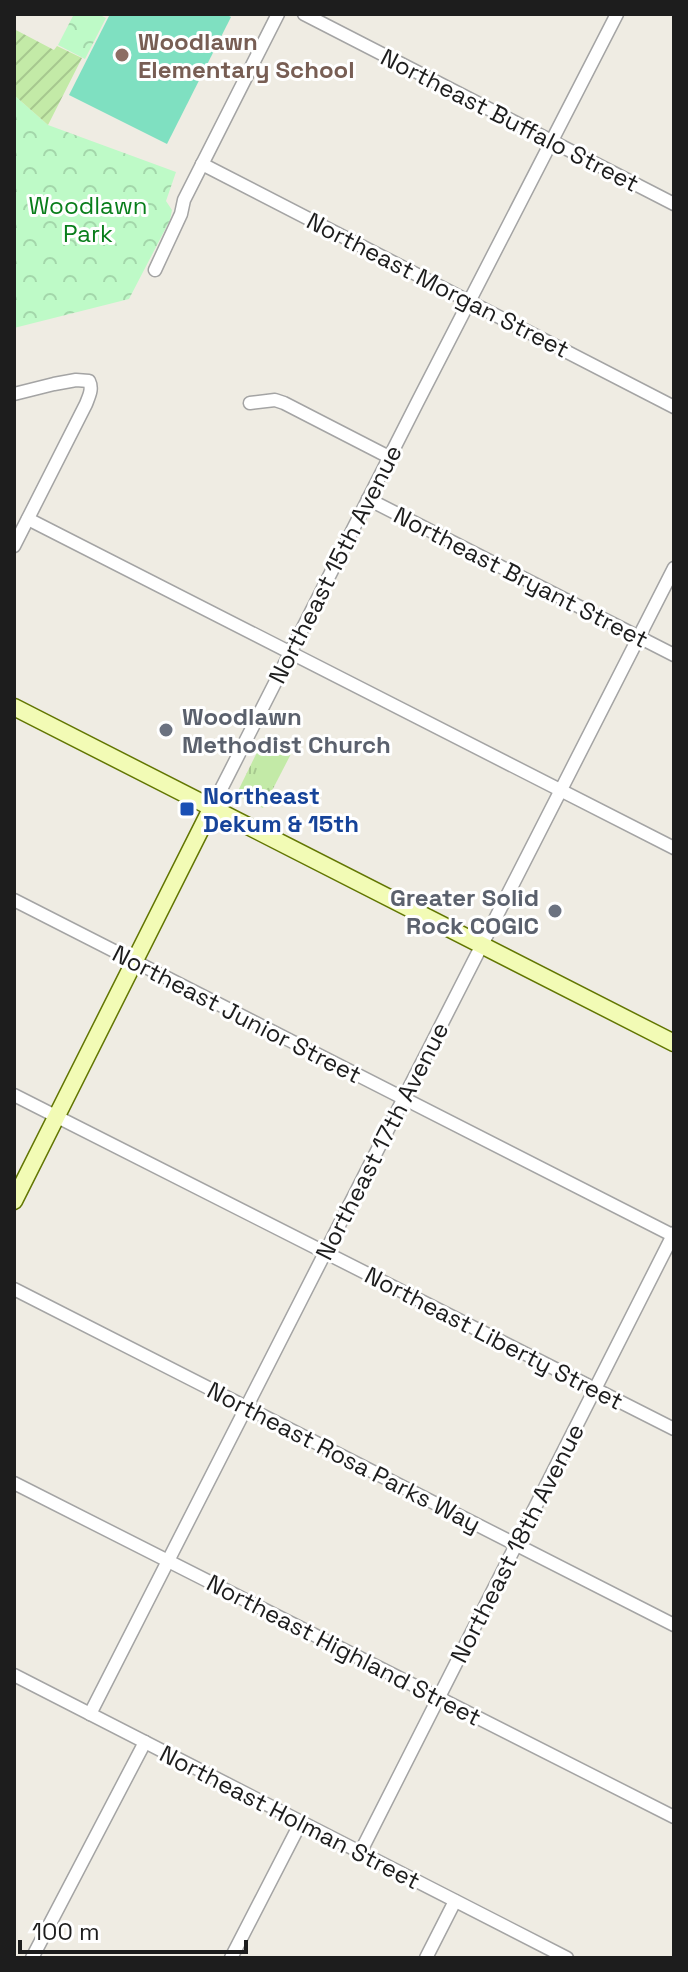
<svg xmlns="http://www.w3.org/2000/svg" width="688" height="1972" font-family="'Space Grotesk',sans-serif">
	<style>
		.grass { fill: url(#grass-tufts) }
		.park { fill: url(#park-crowns) }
		.garden { fill: url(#garden-furrows) }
		.pitch { fill: #7fe0c1 }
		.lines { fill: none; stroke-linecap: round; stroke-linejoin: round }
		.street-casing { stroke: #a4a4a4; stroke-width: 15 }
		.secondary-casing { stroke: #627602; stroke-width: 19 }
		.street { stroke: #fff; stroke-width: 12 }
		.secondary { stroke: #f2fbb5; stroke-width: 16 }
		.education-dot { fill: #8d6e63; stroke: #fff; stroke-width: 3 }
		.worship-dot { fill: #6b7280; stroke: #fff; stroke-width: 3 }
		.transit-dot { fill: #1a4fb4; stroke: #fff; stroke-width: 3 }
		.labels { text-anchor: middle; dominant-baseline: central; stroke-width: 6; stroke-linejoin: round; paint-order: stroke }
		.education-label { font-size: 24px; font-weight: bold; fill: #785e54; stroke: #fff; text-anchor: start }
		.street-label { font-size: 24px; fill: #1d1d1d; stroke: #fff }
		.park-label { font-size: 24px; fill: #097e1b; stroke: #fff }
		.worship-label { font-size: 24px; font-weight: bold; fill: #5b616d; stroke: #fff; text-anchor: start }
		.transit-label { font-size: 24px; font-weight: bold; fill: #164399; stroke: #fff; text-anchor: start }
	</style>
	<defs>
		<pattern id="grass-tufts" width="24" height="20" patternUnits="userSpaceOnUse" patternTransform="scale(2)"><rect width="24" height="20" fill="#c3eaa7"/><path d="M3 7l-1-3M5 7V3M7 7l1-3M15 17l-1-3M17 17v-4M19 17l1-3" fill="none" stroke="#a7c88f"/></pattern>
		<pattern id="park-crowns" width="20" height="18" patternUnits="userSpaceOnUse" patternTransform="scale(2)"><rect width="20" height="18" fill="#befac7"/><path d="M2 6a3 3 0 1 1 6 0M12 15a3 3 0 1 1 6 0" fill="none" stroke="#a3d6aa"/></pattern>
		<pattern id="garden-furrows" width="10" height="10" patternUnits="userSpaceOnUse" patternTransform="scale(2)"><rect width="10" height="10" fill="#c3eaa7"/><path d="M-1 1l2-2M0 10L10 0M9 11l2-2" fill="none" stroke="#a7c88f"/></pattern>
	</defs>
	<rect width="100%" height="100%" fill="#efece3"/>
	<path class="grass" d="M 265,736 L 293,750 L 263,808 L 236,795 Z"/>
	<g class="park">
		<path d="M 74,14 L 98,14 L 106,18 L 85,59 L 58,45 Z"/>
		<path d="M 14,95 L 48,125 L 176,172 L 166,201 L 172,210 L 170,220 L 129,299 L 14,328 Z"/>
	</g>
	<path class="garden" d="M 14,29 L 54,50 L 57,46 L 82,58 L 48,125 L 14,95 Z"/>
	<path class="pitch" d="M 110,14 L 225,14 L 231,17 L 167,144 L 69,95 Z"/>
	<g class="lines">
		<defs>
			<g id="street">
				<path d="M 304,14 L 674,204"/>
				<path d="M 202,164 L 674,407"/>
				<path d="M 155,270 L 181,214 L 184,200 L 278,14"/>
				<path d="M 14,394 L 54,384 L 76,380 L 89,381 C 93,389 89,396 86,404 L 14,546"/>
				<path d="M 250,403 L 275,400 L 284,403 L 389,457"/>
				<path d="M 368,499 L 674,655"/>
				<path d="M 28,519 L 674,848"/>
				<path d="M 212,807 L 417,403 L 617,14"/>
				<path d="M 14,900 L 674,1236"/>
				<path d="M 14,1095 L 674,1429"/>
				<path d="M 14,1289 L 674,1625"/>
				<path d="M 14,1483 L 674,1817"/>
				<path d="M 14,1675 L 567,1958"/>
				<path d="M 90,1714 L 674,568"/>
				<path d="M 360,1853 L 674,1233"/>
				<path d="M 32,1958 L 145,1742"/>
				<path d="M 231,1958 L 301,1822"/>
				<path d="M 426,1958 L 455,1901"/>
			</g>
			<g id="secondary">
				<path d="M 14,707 L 674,1043"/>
				<path d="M 14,1201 L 212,807"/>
			</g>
		</defs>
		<use href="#street" class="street-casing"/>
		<use href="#secondary" class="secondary-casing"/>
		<use href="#street" class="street"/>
		<use href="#secondary" class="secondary"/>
	</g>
	<circle class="education-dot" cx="122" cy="55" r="8"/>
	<g class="worship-dot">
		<circle cx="166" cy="730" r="8"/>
		<circle cx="555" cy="911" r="8"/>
	</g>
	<rect class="transit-dot" x="179" y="801" width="16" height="16" rx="4"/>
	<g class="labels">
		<g class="education-label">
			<text x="138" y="41">Woodlawn<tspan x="138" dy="28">Elementary School</tspan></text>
		</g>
		<g class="street-label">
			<text transform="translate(510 120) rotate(27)">Northeast Buffalo Street</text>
			<text transform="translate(438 285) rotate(27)">Northeast Morgan Street</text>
			<text transform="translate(335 564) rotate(-63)">Northeast 15th Avenue</text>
			<text transform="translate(521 577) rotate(27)">Northeast Bryant Street</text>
			<text transform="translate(237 1014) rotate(27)">Northeast Junior Street</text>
			<text transform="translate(382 1141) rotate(-63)">Northeast 17th Avenue</text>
			<text transform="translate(494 1338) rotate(27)">Northeast Liberty Street</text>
			<text transform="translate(344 1457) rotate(27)">Northeast Rosa Parks Way</text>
			<text transform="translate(517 1543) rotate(-63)">Northeast 18th Avenue</text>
			<text transform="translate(344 1650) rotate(27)">Northeast Highland Street</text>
			<text transform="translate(290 1817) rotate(27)">Northeast Holman Street</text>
		</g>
		<g class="park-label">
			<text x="88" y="205">Woodlawn<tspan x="88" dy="28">Park</tspan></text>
		</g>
		<g class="worship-label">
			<text x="182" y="716">Woodlawn<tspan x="182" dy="28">Methodist Church</tspan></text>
			<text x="539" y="897" text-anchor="end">Greater Solid<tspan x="539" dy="28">Rock COGIC</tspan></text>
		</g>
		<g class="transit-label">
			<text x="203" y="795">Northeast<tspan x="203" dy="28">Dekum &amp; 15th</tspan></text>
		</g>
	</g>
	<rect width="688" height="1972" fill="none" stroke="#1d1d1d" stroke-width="32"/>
	<path d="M20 1940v12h226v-12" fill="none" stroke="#1d1d1d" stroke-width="4"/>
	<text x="32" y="1940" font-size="24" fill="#1d1d1d" stroke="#ffffff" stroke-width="6" paint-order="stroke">100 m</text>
</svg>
